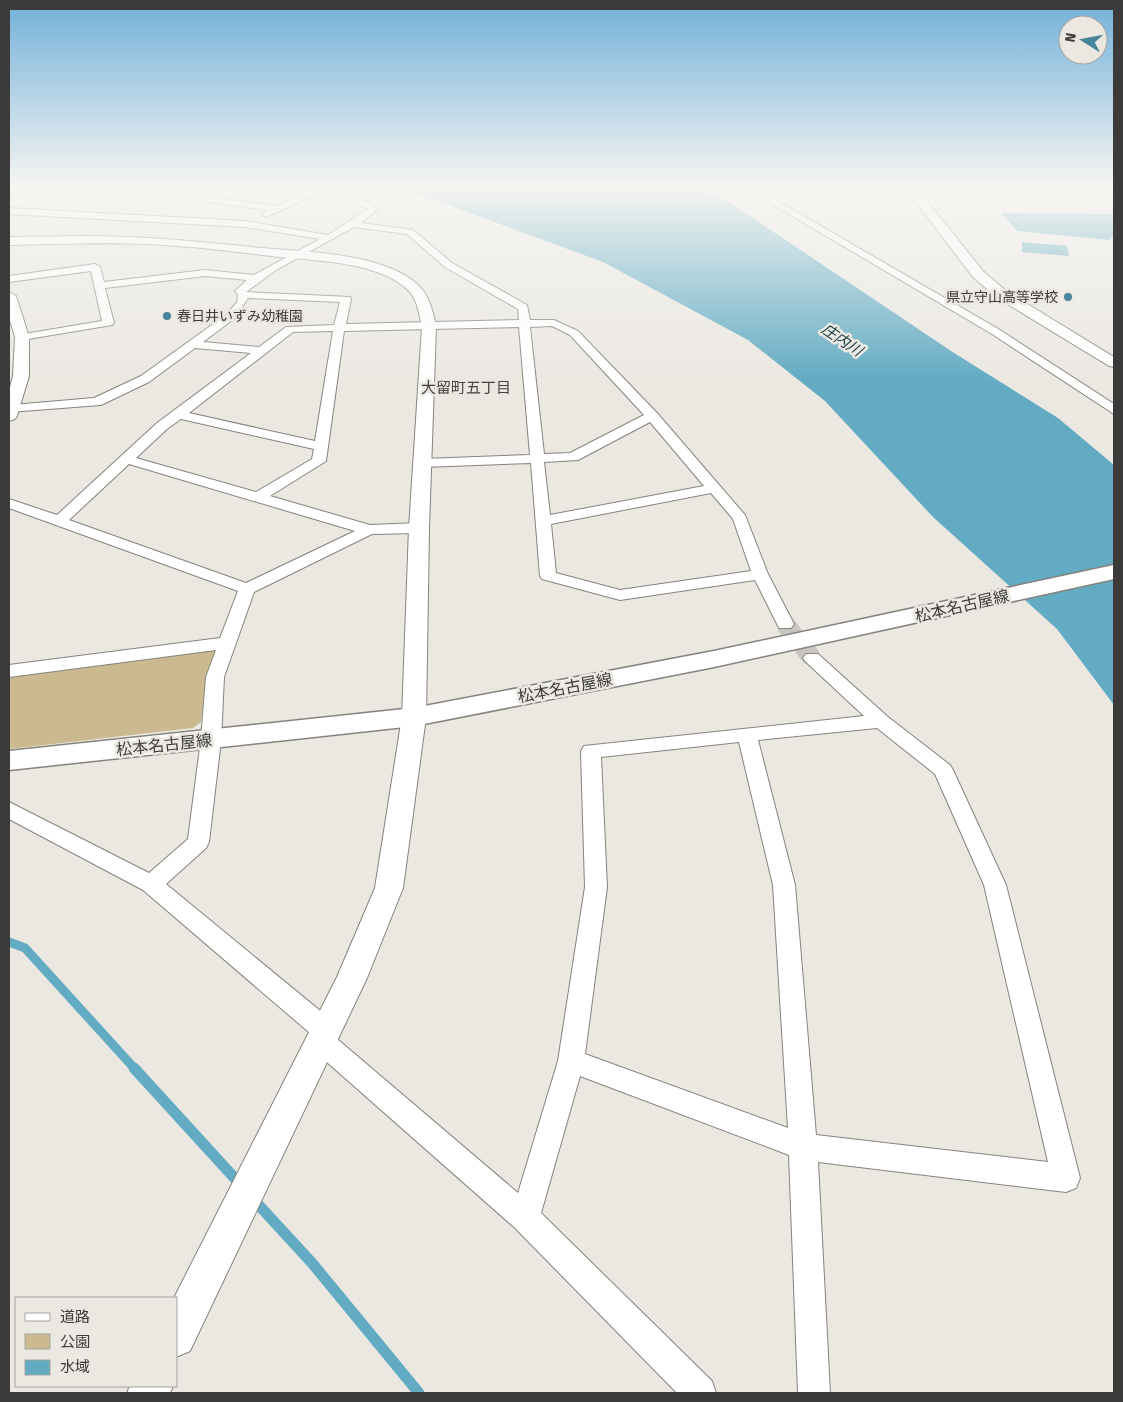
<svg xmlns="http://www.w3.org/2000/svg" width="1123" height="1402" font-family="'Fira Sans','Noto Sans JP',sans-serif">
	<style>
		.green { fill: #cbba90 }
		.water { fill: #62abc3 }
		.lines { fill: none; stroke-linecap: round; stroke-linejoin: round }
		.stream-far1 { stroke: #62abc3; stroke-width: 9 }
		.stream { stroke: #62abc3; stroke-width: 11 }
		.minor-tunnel { stroke: #c8c5c0; stroke-width: 19; stroke-dasharray: 19 9; stroke-linecap: butt }
		.minor-casing { stroke: #85837d; stroke-width: 2 }
		.tertiary-casing { stroke: #85837d; stroke-width: 2 }
		.secondary-casing { stroke: #85837d; stroke-width: 3 }
		.minor { fill: #fff; fill-rule: evenodd }
		.tertiary { fill: #fff; fill-rule: evenodd }
		.secondary { fill: #fff; fill-rule: evenodd }
		.poi-dot { fill: #46859a; stroke: #ebe8e2; stroke-width: 2 }
		.labels { text-anchor: middle; dominant-baseline: central; stroke-width: 5; stroke-linejoin: round; paint-order: stroke }
		.far-poi-label { font-size: 14px; fill: #3c3b39; stroke: #ebe8e2; text-anchor: end }
		.far-water-label { font-size: 15px; font-style: italic; fill: #133741; stroke: #ebe8e2 }
		.far-neighbourhood-label { font-size: 15px; fill: #44423d; stroke: #ebe8e2 }
		.street-label { font-size: 16px; fill: #3c3b39; stroke: #ebe8e2 }
	</style>
	<rect width="100%" height="100%" fill="#ebe8e2"/>
	<path class="green" d="M 209,648 L 215,652 L 206,679 L 201,722 L 193,728 L 9,749 L 9,676 Z"/>
	<g class="water">
		<path d="M 394,185 L 694,185 L 735,206 L 951,351 L 1058,418 L 1114,465 L 1114,705 L 1057,629 L 933,517 L 825,401 L 748,340 L 603,262 Z"/>
		<path d="M 1001,213 L 1114,214 L 1114,238 L 1110,237 L 1110,240 L 1017,231 Z"/>
		<path d="M 1022,242 L 1067,246 L 1069,256 L 1022,252 Z"/>
	</g>
	<g class="lines">
		<path class="stream-far1" d="M 9,942 L 25,948 L 135,1069"/>
		<g class="stream">
			<path d="M 134,1068 L 240,1184"/>
			<path d="M 254,1200 L 312,1263 L 419,1393"/>
		</g>
		<path class="minor-tunnel" d="M 785,624 L 812,658"/>
		<defs>
			<g id="minor">
				<path d="M 84,185 L 121,185 L 192,190 L 210,197 L 277,206 L 304,194 L 266,185 L 284,185 L 312,190 L 324,185 L 338,185 L 378,209 L 361,223 L 413,230 L 452,263 L 527,305 L 530,320 L 554,320 L 578,331 L 657,413 L 745,515 L 768,574 L 794,624 L 791,628 L 779,628 L 755,580 L 620,600 L 542,579 L 540,576 L 531,463 L 423,467 L 416,463 L 423,459 L 530,455 L 519,327 L 344,331 L 326,461 L 270,496 L 370,525 L 419,523 L 427,528 L 419,533 L 372,534 L 254,592 L 224,677 L 221,740 L 209,842 L 206,848 L 166,884 L 335,1023 L 339,1031 L 336,1038 L 518,1193 L 558,1061 L 585,887 L 581,751 L 584,746 L 864,716 L 806,662 L 803,658 L 806,654 L 818,654 L 888,717 L 950,765 L 953,770 L 1006,885 L 1080,1178 L 1076,1188 L 1066,1192 L 818,1162 L 830,1393 L 798,1393 L 789,1155 L 580,1076 L 541,1213 L 712,1381 L 716,1393 L 677,1393 L 515,1228 L 312,1049 L 308,1041 L 311,1034 L 143,890 L 9,819 L 9,802 L 149,873 L 188,839 L 201,740 L 206,677 L 216,650 L 9,677 L 9,665 L 220,638 L 238,591 L 9,508 L 9,499 L 57,515 L 157,423 L 251,353 L 195,348 L 149,382 L 101,405 L 9,412 L 9,406 L 12,405 L 94,398 L 141,376 L 227,314 L 237,302 L 238,295 L 235,291 L 247,280 L 205,276 L 105,288 L 114,323 L 112,325 L 22,340 L 16,337 L 18,335 L 102,321 L 91,271 L 9,282 L 9,276 L 95,264 L 100,267 L 104,282 L 205,270 L 254,275 L 320,239 L 245,227 L 9,214 L 9,208 L 245,221 L 328,235 L 368,209 L 331,188 L 266,217 L 262,214 L 268,210 L 209,202 L 191,195 L 88,187 ZM 354,227 L 407,234 L 445,267 L 518,309 L 519,320 L 346,324 L 351,299 L 350,297 L 246,292 L 276,270 ZM 248,298 L 340,302 L 334,325 L 286,327 L 259,347 L 203,342 L 235,318 ZM 552,326 L 570,335 L 644,415 L 570,453 L 544,454 L 530,327 ZM 333,331 L 315,441 L 189,413 L 293,332 ZM 181,419 L 314,449 L 312,459 L 256,492 L 136,458 L 167,429 ZM 650,422 L 704,486 L 550,515 L 544,462 L 578,460 ZM 129,464 L 355,531 L 246,583 L 69,520 ZM 711,493 L 733,519 L 751,571 L 620,590 L 556,573 L 551,524 ZM 877,728 L 935,774 L 984,885 L 1048,1162 L 816,1135 L 795,885 L 758,740 ZM 739,742 L 773,885 L 788,1128 L 585,1054 L 607,887 L 601,757 Z"/>
				<path d="M 740,185 L 750,185 L 1000,330 L 1114,404 L 1114,414 L 992,334 Z"/>
			</g>
			<g id="tertiary">
				<path d="M 9,185 L 16,185 L 14,193 L 9,196 Z"/>
				<path d="M 903,185 L 914,185 L 983,271 L 1006,291 L 1114,357 L 1114,367 L 1109,366 L 996,297 L 973,277 Z"/>
				<path d="M 85,236 C 144,236 203,242 262,248 C 307,252 380,253 416,283 C 429,294 433,311 436,327 L 429,528 L 426,717 L 403,888 L 367,978 L 190,1351 L 176,1357 L 176,1298 L 174,1298 L 337,977 L 375,888 L 402,717 L 409,528 L 422,327 C 419,314 418,299 407,289 C 377,262 319,261 280,257 C 237,252 193,246 149,244 C 102,242 55,244 9,245 L 9,237 Z"/>
				<path d="M 9,292 L 16,296 L 29,337 L 29,376 L 17,416 L 15,419 L 9,421 L 9,391 L 13,376 L 15,337 L 9,317 Z"/>
				<path d="M 130,1386 L 173,1386 L 170,1393 L 127,1393 Z"/>
			</g>
			<path id="secondary" d="M 1114,565 L 1114,579 L 714,667 L 414,726 L 9,770 L 9,751 L 414,708 L 714,651 Z"/>
		</defs>
		<use href="#minor" class="minor-casing"/>
		<use href="#tertiary" class="tertiary-casing"/>
		<use href="#secondary" class="secondary-casing"/>
		<use href="#minor" class="minor"/>
		<use href="#tertiary" class="tertiary"/>
		<use href="#secondary" class="secondary"/>
	</g>
	<linearGradient id="sky" x2="0" y2="1"><stop stop-color="#72b0d9"/><stop offset="0.49" stop-color="#f6f5f2"/><stop offset="1" stop-color="#f6f5f2" stop-opacity="0"/></linearGradient>
	<rect width="1123" height="381" fill="url(#sky)"/>
	<g class="poi-dot">
		<circle cx="1068" cy="297" r="5"/>
		<circle cx="167" cy="316" r="5"/>
	</g>
	<g class="labels">
		<g class="far-poi-label">
			<text x="1058" y="297">県立守山高等学校</text>
			<text x="177" y="316" text-anchor="start">春日井いずみ幼稚園</text>
		</g>
		<g class="far-water-label">
			<text transform="translate(842 340) rotate(34)">庄内川</text>
		</g>
		<g class="far-neighbourhood-label">
			<text x="466" y="388">大留町五丁目</text>
		</g>
		<g class="street-label">
			<text transform="translate(962 606) rotate(-13)">松本名古屋線</text>
			<text transform="translate(565 688) rotate(-11)">松本名古屋線</text>
			<text transform="translate(164 745) rotate(-6)">松本名古屋線</text>
		</g>
	</g>
	<rect width="1123" height="1402" fill="none" stroke="#3c3b39" stroke-width="20"/>
	<rect x="15" y="1297" width="162" height="90" fill="#ebe8e2" stroke="#a5a39e"/>
	<rect x="25" y="1313" width="25" height="8" fill="#ffffff" stroke="#a5a39e"/>
	<text x="60" y="1322" font-size="15" fill="#3c3b39">道路</text>
	<rect x="25" y="1334" width="25" height="15" fill="#cbba90" stroke="#a5a39e"/>
	<text x="60" y="1347" font-size="15" fill="#3c3b39">公園</text>
	<rect x="25" y="1360" width="25" height="15" fill="#62abc3" stroke="#a5a39e"/>
	<text x="60" y="1372" font-size="15" fill="#3c3b39">水域</text>
	<g transform="translate(1083 40) rotate(281)"><circle r="24" fill="#ebe8e2" stroke="#a5a39e"/>
	<path d="M0-4L9 19L0 12L-9 19Z" fill="#46859a"/>
	<text y="-8" font-size="14" font-weight="bold" text-anchor="middle" fill="#3c3b39">N</text>
	</g>
</svg>
